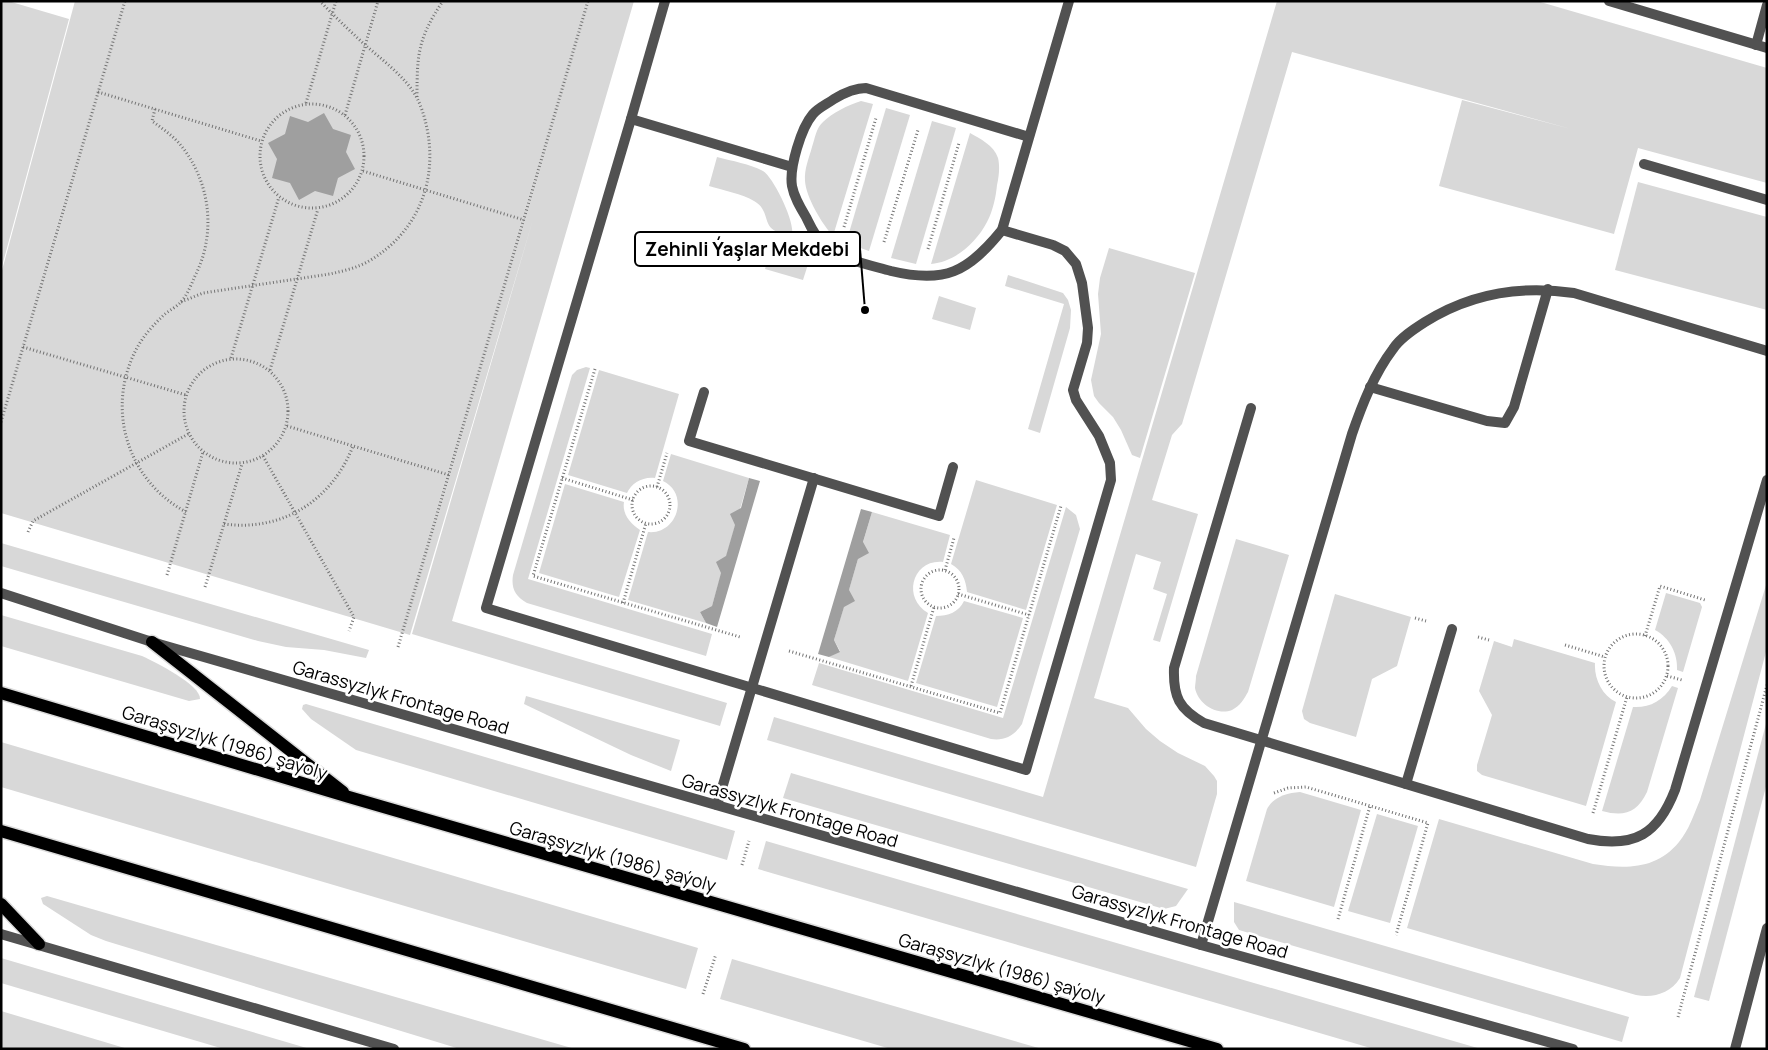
<svg xmlns="http://www.w3.org/2000/svg" width="1768" height="1050" font-family="Manrope,sans-serif">
	<style>
		.green { fill: #d8d8d8 }
		.water { fill: #9f9f9f }
		.lines { fill: none; stroke-linecap: round; stroke-linejoin: round }
		.primary-casing { stroke: #dbdbdb; stroke-width: 15 }
		.path { stroke: #737373; stroke-width: 3; stroke-dasharray: 1 2.5; stroke-linecap: butt }
		.lane { stroke: #515151; stroke-width: 10 }
		.street { stroke: #515151; stroke-width: 10 }
		.primary { stroke: #000; stroke-width: 12 }
		.labels { text-anchor: middle; dominant-baseline: central; stroke-width: 5; stroke-linejoin: round; paint-order: stroke }
		.street-label { font-size: 18px; fill: #000; stroke: #fff }
		.leader { fill: none; stroke: #000; stroke-width: 2 }
		.callout-dot { fill: #000; stroke: #fff; stroke-width: 2 }
		.callout { fill: #fff; stroke: #000; stroke-width: 2 }
		.callout-label { font-size: 19px; text-anchor: middle; font-weight: bold; fill: #000 }
	</style>
	<rect width="100%" height="100%" fill="#fff"/>
	<g class="green">
		<path d="M 1,1 L 8,1 L 69,19 L 1,270 Z"/>
		<path d="M 75,1 L 634,1 L 452,621 L 727,703 L 720,726 L 412,634 L 534,216 L 410,635 L 1,513 L 1,274 Z"/>
		<path d="M 1277,1 L 1537,1 L 1767,68 L 1767,183 L 1638,148 L 1614,234 L 1439,186 L 1462,100 L 1571,129 L 1292,52 L 1182,424 L 1172,435 L 1152,500 L 1198,514 L 1160,642 L 1153,640 L 1167,594 L 1153,589 L 1161,562 L 1136,554 L 1094,698 L 1128,708 L 1146,729 L 1160,741 L 1178,753 L 1205,766 L 1214,776 L 1217,781 L 1217,794 L 1196,867 L 767,740 L 774,717 L 1043,797 Z"/>
		<path d="M 861,101 L 873,104 L 833,236 C 822,224 806,197 805,181 C 804,169 809,158 812,147 C 815,138 816,128 823,122 C 832,113 848,105 861,101 Z"/>
		<path d="M 886,108 L 910,115 L 869,251 L 846,243 Z"/>
		<path d="M 932,121 L 956,128 L 916,264 L 891,258 Z"/>
		<path d="M 970,133 C 980,139 994,145 998,158 C 1000,166 999,176 997,185 C 996,196 993,211 987,222 C 976,243 955,262 931,264 Z"/>
		<path d="M 717,157 C 732,161 750,164 763,171 C 774,178 795,222 792,234 C 757,234 774,212 754,201 C 743,194 722,190 709,186 Z"/>
		<path d="M 1638,182 L 1767,217 L 1767,310 L 1615,270 Z"/>
		<path d="M 772,246 L 810,258 L 803,280 L 765,269 Z"/>
		<path d="M 1109,248 L 1195,273 L 1140,458 L 1132,455 L 1121,430 L 1113,417 L 1099,403 L 1094,396 L 1091,380 L 1101,334 L 1098,294 L 1100,278 Z"/>
		<path d="M 1008,275 L 1063,293 L 1068,300 L 1071,310 L 1070,328 L 1040,433 L 1028,429 L 1064,304 L 1005,286 Z"/>
		<path d="M 939,296 L 976,308 L 970,330 L 932,319 Z"/>
		<path d="M 586,367 L 590,368 L 528,579 L 712,634 L 706,656 L 527,603 C 515,596 511,588 513,575 L 572,375 L 577,370 Z"/>
		<path d="M 599,370 L 679,394 L 655,478 C 644,476 631,483 627,493 L 568,475 Z"/>
		<path d="M 671,454 L 749,478 L 712,606 L 700,612 L 706,623 L 628,600 L 648,532 C 677,535 690,494 663,481 Z"/>
		<path d="M 976,480 L 1057,505 L 1026,610 L 967,592 C 966,580 962,570 951,564 Z"/>
		<path d="M 565,484 L 624,502 C 622,514 630,523 640,530 L 619,597 L 539,573 Z"/>
		<path d="M 1066,507 L 1076,515 L 1080,529 L 1022,724 C 1014,736 1004,741 991,739 L 812,685 L 819,663 L 1003,718 Z"/>
		<path d="M 872,512 L 950,535 L 943,562 C 912,559 902,598 928,613 L 908,681 L 829,657 L 840,651 L 834,640 Z"/>
		<path d="M 1236,539 L 1289,555 L 1248,692 C 1244,699 1240,706 1232,710 C 1217,716 1198,704 1195,688 C 1195,685 1196,680 1196,676 Z"/>
		<path d="M 1,543 L 369,650 L 366,658 L 324,650 L 286,647 L 258,641 L 1,566 Z"/>
		<path d="M 1767,582 L 1767,648 L 1680,978 C 1670,994 1653,998 1636,995 L 1407,928 L 1439,819 L 1593,864 C 1625,869 1656,870 1679,842 C 1689,830 1694,814 1700,800 Z"/>
		<path d="M 1666,593 L 1700,603 L 1702,607 L 1683,672 L 1677,670 C 1678,654 1670,638 1655,630 Z"/>
		<path d="M 1335,594 L 1411,617 L 1397,666 L 1372,679 L 1356,737 L 1310,723 L 1304,719 L 1302,711 Z"/>
		<path d="M 964,601 L 1023,618 L 997,707 L 916,683 L 936,616 C 948,616 959,612 964,601 Z"/>
		<path d="M 1,615 L 142,656 C 155,662 201,685 200,699 L 189,701 L 1,646 Z"/>
		<path d="M 1514,639 L 1595,663 C 1594,679 1602,695 1616,702 L 1586,806 L 1482,775 L 1477,771 L 1477,765 L 1492,715 L 1479,691 L 1494,641 L 1512,647 Z"/>
		<path d="M 1672,686 L 1678,688 L 1647,792 C 1637,813 1624,817 1602,811 L 1633,707 C 1649,708 1663,701 1672,686 Z"/>
		<path d="M 526,696 L 680,740 L 671,771 L 631,755 L 524,704 Z"/>
		<path d="M 306,704 L 735,831 L 727,860 L 356,750 L 311,719 L 302,709 L 303,705 Z"/>
		<path d="M 1767,720 L 1767,783 L 1709,1001 L 1694,997 Z"/>
		<path d="M 1,742 L 698,948 L 686,989 L 1,787 Z"/>
		<path d="M 791,773 L 1188,889 L 1176,906 L 1164,909 L 783,798 Z"/>
		<path d="M 1300,792 L 1361,810 L 1334,907 L 1246,881 L 1267,809 C 1273,797 1287,793 1300,792 Z"/>
		<path d="M 1377,814 L 1418,826 L 1390,923 L 1348,911 Z"/>
		<path d="M 766,841 L 1481,1049 L 1374,1049 L 758,869 Z"/>
		<path d="M 47,896 L 575,1049 L 460,1049 L 106,941 L 91,935 L 43,904 L 41,898 Z"/>
		<path d="M 1234,902 L 1629,1017 L 1622,1042 L 1239,930 L 1234,922 Z"/>
		<path d="M 1,958 L 310,1049 L 224,1049 L 1,983 Z"/>
		<path d="M 732,959 L 1042,1049 L 891,1049 L 720,999 Z"/>
		<path d="M 1,1011 L 128,1049 L 1,1049 Z"/>
	</g>
	<g class="water">
		<path d="M 324,113 L 333,129 L 351,135 L 346,152 L 355,169 L 338,178 L 333,196 L 315,191 L 299,200 L 290,183 L 272,178 L 277,159 L 268,143 L 285,134 L 290,116 L 308,122 Z"/>
		<path d="M 749,478 L 760,481 L 717,627 L 706,623 L 700,612 L 712,606 L 721,573 L 716,562 L 726,556 L 735,525 L 730,514 L 741,508 Z"/>
		<path d="M 861,509 L 872,512 L 863,542 L 869,553 L 858,559 L 849,590 L 855,601 L 844,607 L 834,640 L 840,652 L 829,657 L 818,654 Z"/>
	</g>
	<g class="lines">
		<defs>
			<g id="primary">
				<path d="M 152,642 L 343,792"/>
				<path d="M 1,693 L 349,797 L 1217,1049"/>
				<path d="M 1,831 L 744,1049"/>
				<path d="M 1,904 L 39,944"/>
			</g>
		</defs>
		<use href="#primary" class="primary-casing"/>
		<g class="path">
			<path d="M 98,92 L 261,141"/>
			<path d="M 417,97 C 417,54 418,38 443,1"/>
			<path d="M 306,103 L 336,1"/>
			<circle cx="312" cy="156" r="52"/>
			<path d="M 155,109 L 152,121 C 163,129 175,137 183,148 C 211,185 216,235 195,276 C 191,285 187,296 180,303 C 176,307 170,310 165,314 C 155,323 145,334 138,346 C 105,405 125,479 186,512"/>
			<path d="M 345,115 L 378,1"/>
			<path d="M 363,171 L 524,220"/>
			<path d="M 844,227 L 876,118"/>
			<path d="M 884,242 L 918,130"/>
			<path d="M 928,249 L 959,143"/>
			<path d="M 181,302 L 203,293 L 330,274 C 343,271 357,268 369,261 C 419,232 439,178 426,124 C 424,115 421,106 417,98 C 407,78 381,59 364,44 C 349,30 334,16 320,1"/>
			<path d="M 23,347 L 186,395"/>
			<path d="M 231,358 L 279,197"/>
			<circle cx="236" cy="411" r="52"/>
			<path d="M 595,369 L 533,576 L 740,637"/>
			<path d="M 270,370 L 318,209"/>
			<path d="M 1,422 L 125,1"/>
			<path d="M 287,426 L 449,475"/>
			<path d="M 263,456 L 354,617 L 349,631"/>
			<path d="M 562,478 L 633,500"/>
			<circle cx="651" cy="505" r="19"/>
			<path d="M 657,487 L 667,453"/>
			<path d="M 224,524 C 283,532 332,500 353,446"/>
			<path d="M 28,532 L 33,521 L 190,433"/>
			<circle cx="940" cy="589" r="19"/>
			<path d="M 945,570 L 954,538"/>
			<path d="M 167,575 L 203,452"/>
			<path d="M 205,587 L 242,464"/>
			<path d="M 958,594 L 1029,615"/>
			<path d="M 623,603 L 646,523"/>
			<path d="M 1415,618 L 1426,621"/>
			<circle cx="1636" cy="666" r="32"/>
			<path d="M 1645,636 L 1660,586 L 1705,600"/>
			<path d="M 1478,637 L 1489,640"/>
			<path d="M 1565,645 L 1605,657"/>
			<path d="M 398,647 L 588,1"/>
			<path d="M 789,651 L 1000,713 L 1061,506"/>
			<path d="M 1667,676 L 1682,680"/>
			<path d="M 911,686 L 934,607"/>
			<path d="M 1274,793 L 1288,788 L 1306,787 L 1428,823 L 1396,935"/>
			<path d="M 1593,813 L 1627,697"/>
			<path d="M 742,865 L 749,841"/>
			<path d="M 1338,919 L 1370,806"/>
			<path d="M 703,994 L 716,954"/>
			<path d="M 1678,1017 L 1767,685"/>
		</g>
		<g class="lane">
			<path d="M 1756,45 L 1767,5"/>
			<path d="M 631,119 L 665,1"/>
			<path d="M 1029,137 L 866,88 C 854,88 844,93 834,99 C 827,104 818,108 813,114 C 801,128 789,168 792,186 C 794,197 800,207 806,217 C 811,227 815,237 824,245 C 842,260 870,265 891,271 C 945,284 968,272 1002,230 L 1069,1"/>
			<path d="M 1644,164 L 1767,200"/>
			<path d="M 792,167 L 631,119 L 486,608 L 1026,770 L 1111,480 L 1110,463 L 1099,436 L 1076,400 L 1073,390 L 1087,343 L 1088,328 L 1082,283 L 1076,264 L 1065,251 L 1053,245 L 1002,230"/>
			<path d="M 1370,387 L 1487,421 L 1505,423 L 1514,407 L 1548,289"/>
			<path d="M 704,392 L 689,441 L 939,516 L 953,467"/>
			<path d="M 1251,408 L 1174,668 C 1173,697 1179,709 1204,723 L 1588,839 C 1635,848 1658,834 1675,790 L 1767,480"/>
			<path d="M 1406,784 L 1452,629"/>
			<path d="M 717,805 L 814,478"/>
			<path d="M 1201,945 L 1352,434 C 1362,405 1374,374 1393,349 C 1400,338 1414,329 1425,322 C 1471,293 1520,285 1574,293 L 1767,351"/>
		</g>
		<g class="street">
			<path d="M 1609,1 L 1767,48"/>
			<path d="M 1,593 L 152,642 L 1201,945 L 1573,1049"/>
			<path d="M 1,934 L 394,1049"/>
			<path d="M 1735,1049 L 1767,928"/>
		</g>
		<use href="#primary" class="primary"/>
	</g>
	<g class="labels">
		<g class="street-label">
			<text transform="translate(401 697) rotate(16)">Garassyzlyk Frontage Road</text>
			<text transform="translate(225 742) rotate(17)">Garaşsyzlyk (1986) şaýoly</text>
			<text transform="translate(790 810) rotate(16)">Garassyzlyk Frontage Road</text>
			<text transform="translate(613 856) rotate(16)">Garaşsyzlyk (1986) şaýoly</text>
			<text transform="translate(1180 921) rotate(16)">Garassyzlyk Frontage Road</text>
			<text transform="translate(1002 968) rotate(16)">Garaşsyzlyk (1986) şaýoly</text>
		</g>
	</g>
	<path class="leader" d="M865 310L860 249"/>
	<circle class="callout-dot" cx="865" cy="310" r="5"/>
	<rect class="callout" x="635" y="232" width="225" height="34" rx="5"/>
	<g class="callout-label">
		<text x="747" y="256">Zehinli Ýaşlar Mekdebi</text>
	</g>
	<rect width="1768" height="1050" fill="none" stroke="#000000" stroke-width="5"/>
</svg>
